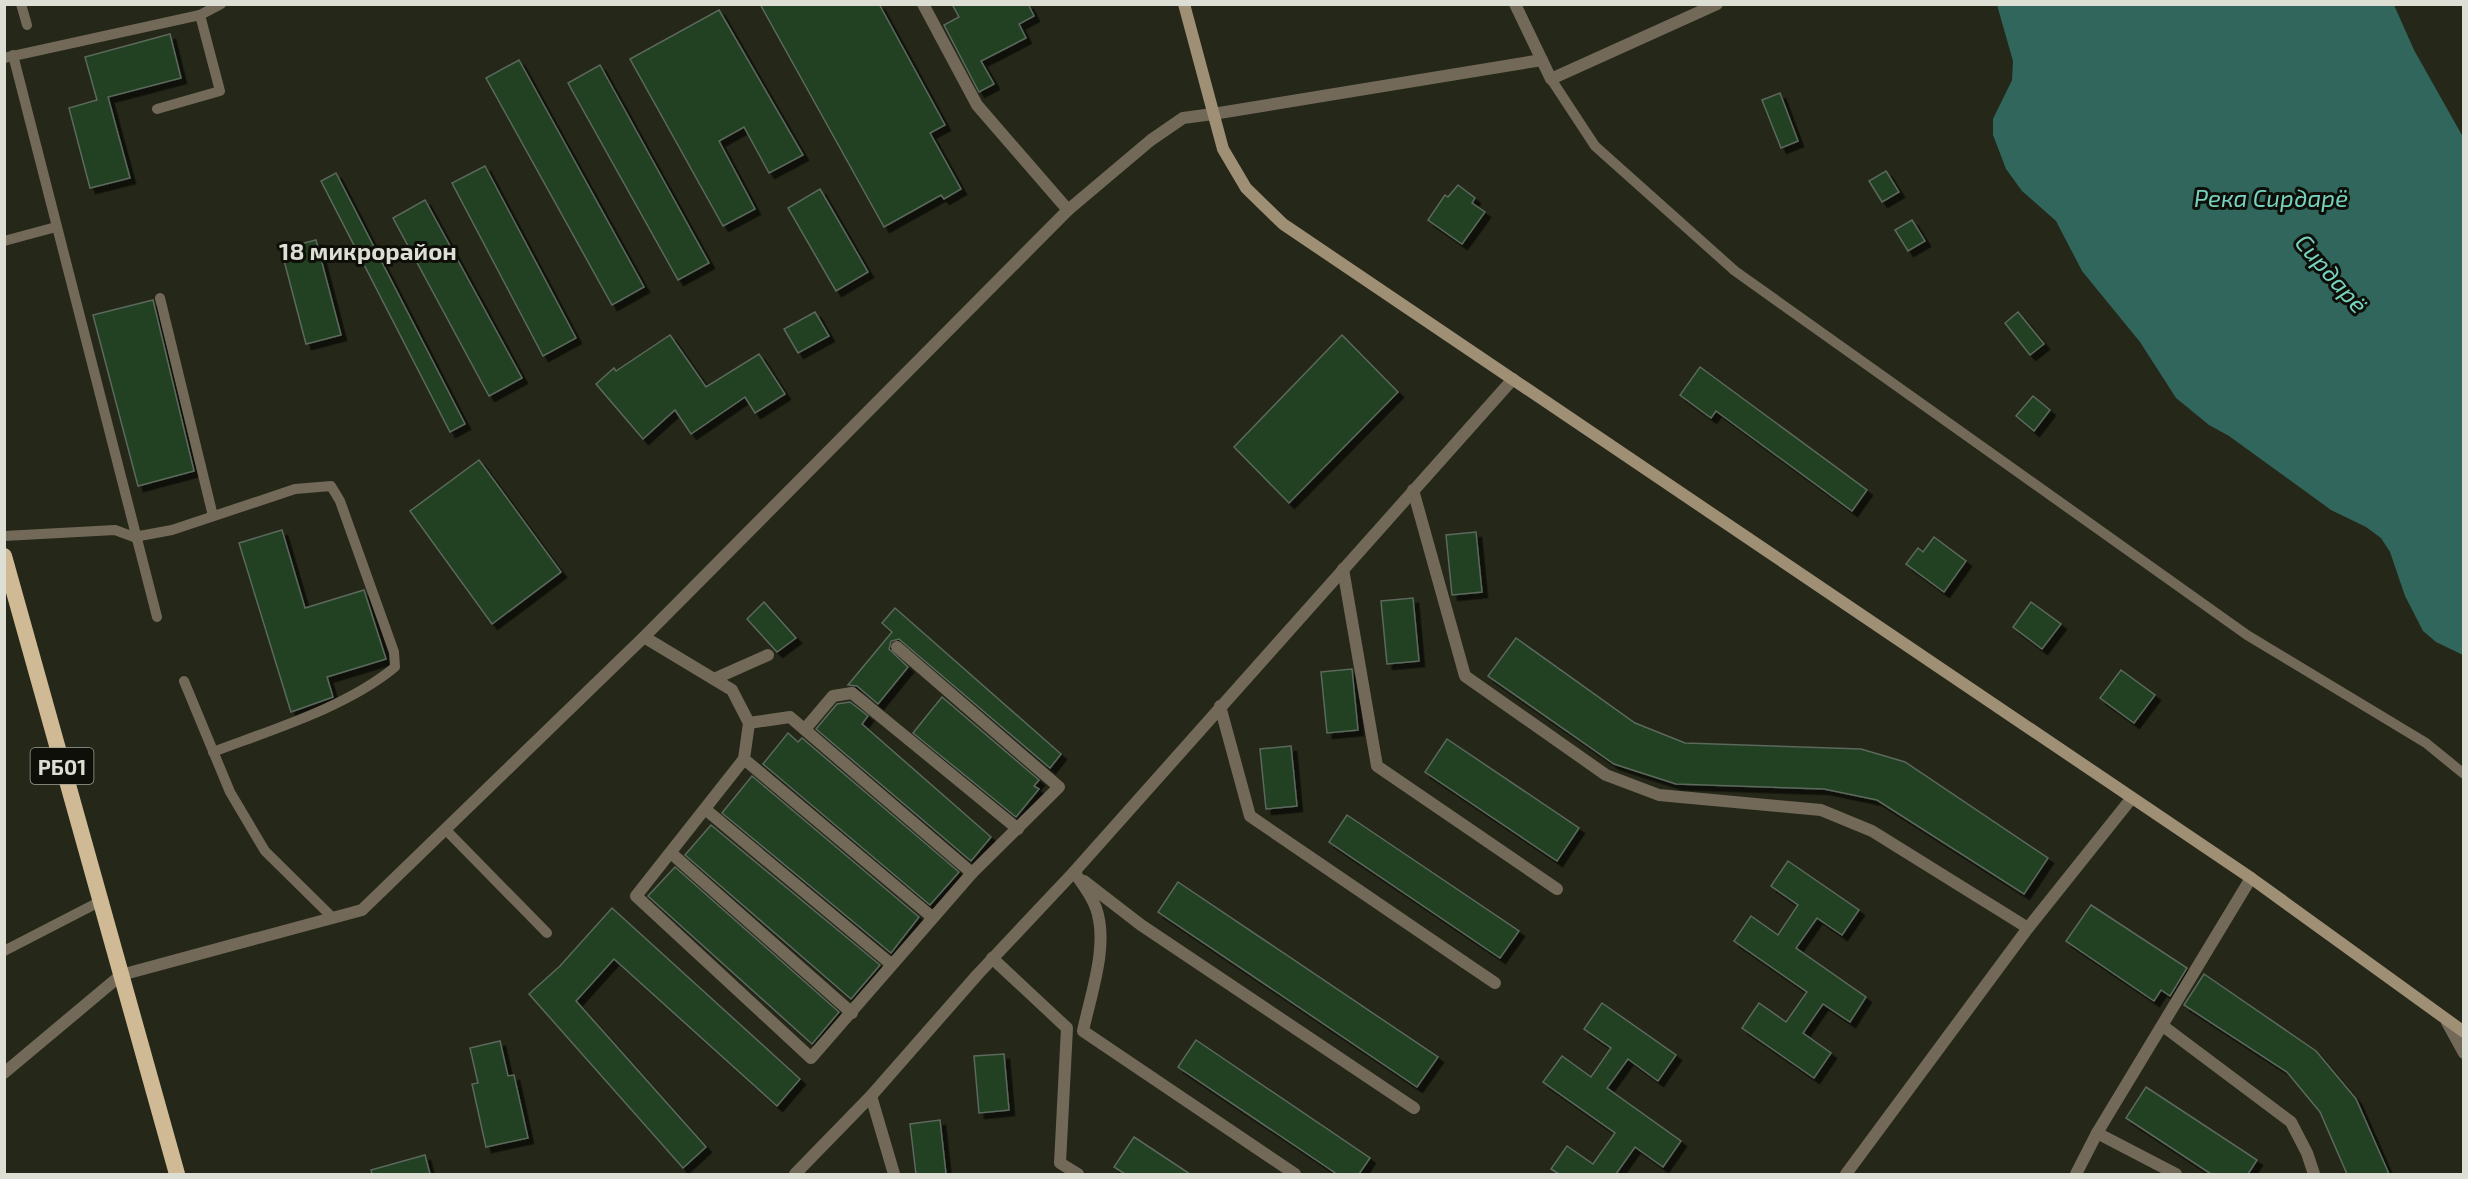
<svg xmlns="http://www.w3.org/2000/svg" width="2468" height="1179" font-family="'Exo 2',sans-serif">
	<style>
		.water { fill: #30665c }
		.building { fill: #203f23; stroke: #5b695c; stroke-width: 1.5; filter: url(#shadow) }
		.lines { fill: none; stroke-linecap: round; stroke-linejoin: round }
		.service { stroke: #736959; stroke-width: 10 }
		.pedestrian { stroke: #736959; stroke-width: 12 }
		.minor { stroke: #736959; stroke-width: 12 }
		.tertiary { stroke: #736959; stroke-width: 12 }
		.secondary { stroke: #9f8f75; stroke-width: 12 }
		.trunk { stroke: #d0ba95; stroke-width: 16 }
		.labels { text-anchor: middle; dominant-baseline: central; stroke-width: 6; stroke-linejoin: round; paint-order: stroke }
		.shield { fill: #0e0f09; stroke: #9fa097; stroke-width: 1.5 }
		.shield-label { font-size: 21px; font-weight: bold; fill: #ddded4 }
		.water-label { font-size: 24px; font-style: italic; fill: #78d2c0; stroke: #0e0f09 }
		.neighbourhood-label { font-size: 24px; font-weight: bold; fill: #ddded4; stroke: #0e0f09 }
	</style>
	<defs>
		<filter id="shadow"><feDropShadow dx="5.5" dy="5.5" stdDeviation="0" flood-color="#0009"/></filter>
	</defs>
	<rect width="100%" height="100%" fill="#252718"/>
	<path class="water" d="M 1997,5 L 2394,5 L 2414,50 L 2463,137 L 2463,655 L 2436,642 L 2423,631 L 2405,596 L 2390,552 L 2381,538 L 2366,527 L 2331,510 L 2229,436 L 2209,425 L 2176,398 L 2140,342 L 2082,271 L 2056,221 L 2022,191 L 2006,169 L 1993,135 L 1993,119 L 2012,80 L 2013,61 Z"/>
	<g class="building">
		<path d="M 760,4 L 879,4 L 945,125 L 930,133 L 961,189 L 944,199 L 941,195 L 884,227 Z"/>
		<path d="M 952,4 L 1028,4 L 1034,16 L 1019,24 L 1026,38 L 981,61 L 994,84 L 979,92 L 944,25 L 959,17 Z"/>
		<path d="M 719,10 L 803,155 L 769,173 L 744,127 L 719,141 L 755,209 L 723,226 L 630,59 Z"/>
		<path d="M 170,34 L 181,78 L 108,97 L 130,178 L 90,188 L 69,108 L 97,100 L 85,57 Z"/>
		<path d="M 519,60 L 644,287 L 612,305 L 486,78 Z"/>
		<path d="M 600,65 L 709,263 L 678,280 L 568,83 Z"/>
		<path d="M 1780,93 L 1798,141 L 1781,148 L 1762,100 Z"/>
		<path d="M 485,166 L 576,338 L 543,356 L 452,183 Z"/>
		<path d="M 1886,171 L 1899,192 L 1882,202 L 1869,181 Z"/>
		<path d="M 336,173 L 465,424 L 450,432 L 321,181 Z"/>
		<path d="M 1458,185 L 1475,198 L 1472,203 L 1485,212 L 1462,244 L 1428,220 L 1445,195 L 1448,197 Z"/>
		<path d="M 820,189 L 868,272 L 836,291 L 788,208 Z"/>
		<path d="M 425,200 L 522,378 L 489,396 L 393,218 Z"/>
		<path d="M 1912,220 L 1925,241 L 1908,251 L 1895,230 Z"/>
		<path d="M 316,240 L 341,335 L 306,344 L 281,249 Z"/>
		<path d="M 153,300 L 194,471 L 138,486 L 93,315 Z"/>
		<path d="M 815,312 L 829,336 L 798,353 L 784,329 Z"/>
		<path d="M 2018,312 L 2044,344 L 2030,355 L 2005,323 Z"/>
		<path d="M 670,335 L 706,387 L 759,354 L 785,394 L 755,413 L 745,397 L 691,434 L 675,410 L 643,439 L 596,384 L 614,368 L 616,371 Z"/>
		<path d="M 1342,335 L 1398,392 L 1289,503 L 1234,447 Z"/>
		<path d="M 1700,367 L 1867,490 L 1852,511 L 1716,411 L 1711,418 L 1680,395 Z"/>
		<path d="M 2033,396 L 2050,410 L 2034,431 L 2016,416 Z"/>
		<path d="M 479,460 L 561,572 L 492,624 L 410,511 Z"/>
		<path d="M 282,530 L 305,608 L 364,590 L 386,659 L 327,677 L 333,697 L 291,712 L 239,543 Z"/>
		<path d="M 1476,532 L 1482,592 L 1452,595 L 1446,535 Z"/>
		<path d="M 1934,537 L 1966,561 L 1944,592 L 1906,564 L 1918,548 L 1923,552 Z"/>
		<path d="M 1413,598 L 1419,661 L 1387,664 L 1381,601 Z"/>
		<path d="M 764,602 L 796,638 L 777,652 L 747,619 Z"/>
		<path d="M 2031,602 L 2061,624 L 2042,649 L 2013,627 Z"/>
		<path d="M 895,608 L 1061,754 L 1050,768 L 899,639 L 891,641 L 889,649 L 908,667 L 878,704 L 857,686 L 848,685 L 892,632 L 882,623 Z"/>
		<path d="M 1516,638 L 1635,723 L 1685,743 L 1861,749 L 1905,762 L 2048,858 L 2024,894 L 1877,800 L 1824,789 L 1676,784 L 1614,764 L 1488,676 Z"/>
		<path d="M 1352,669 L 1358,730 L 1327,733 L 1321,672 Z"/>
		<path d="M 2121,670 L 2155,695 L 2134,723 L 2100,698 Z"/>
		<path d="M 942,697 L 1039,780 L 1034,786 L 1039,789 L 1016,817 L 913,733 Z"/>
		<path d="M 850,702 L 868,716 L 862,724 L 991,837 L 971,861 L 816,729 L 837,704 Z"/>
		<path d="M 788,733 L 798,742 L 802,738 L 959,872 L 930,905 L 763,764 Z"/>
		<path d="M 1447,739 L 1579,828 L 1557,861 L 1425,772 Z"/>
		<path d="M 1291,746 L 1297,806 L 1266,809 L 1260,749 Z"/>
		<path d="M 752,776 L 919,917 L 891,953 L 722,813 Z"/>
		<path d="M 1347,815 L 1519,931 L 1500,958 L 1329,842 Z"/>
		<path d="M 711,825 L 880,965 L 851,999 L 685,855 Z"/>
		<path d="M 1788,861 L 1859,910 L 1842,935 L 1817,918 L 1796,948 L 1866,997 L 1850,1022 L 1823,1004 L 1803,1033 L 1831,1053 L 1814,1078 L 1742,1028 L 1759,1003 L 1786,1022 L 1807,992 L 1734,941 L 1751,916 L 1778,935 L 1798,905 L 1771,886 Z"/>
		<path d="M 675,867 L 839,1012 L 812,1044 L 648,896 Z"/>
		<path d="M 1178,882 L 1438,1057 L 1417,1087 L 1158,912 Z"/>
		<path d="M 2091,905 L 2187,968 L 2170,996 L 2161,990 L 2154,1001 L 2066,941 Z"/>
		<path d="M 612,908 L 800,1079 L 777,1106 L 614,959 L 576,1001 L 706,1147 L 683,1168 L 529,994 L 560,966 Z"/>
		<path d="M 2204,974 L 2316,1051 L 2356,1099 L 2389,1174 L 2347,1174 L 2320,1112 L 2287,1072 L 2184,1005 Z"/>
		<path d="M 1602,1003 L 1676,1055 L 1658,1081 L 1628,1059 L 1607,1088 L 1681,1141 L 1663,1167 L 1635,1147 L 1616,1174 L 1559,1174 L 1551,1169 L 1567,1146 L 1593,1164 L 1615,1133 L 1543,1082 L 1562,1056 L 1591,1077 L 1611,1048 L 1584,1029 Z"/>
		<path d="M 1196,1040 L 1370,1158 L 1359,1174 L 1337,1174 L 1178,1067 Z"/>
		<path d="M 500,1041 L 508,1076 L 514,1075 L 528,1138 L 486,1147 L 472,1084 L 478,1083 L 470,1048 Z"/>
		<path d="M 1004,1054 L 1009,1110 L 979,1113 L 974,1056 Z"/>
		<path d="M 2146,1087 L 2257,1160 L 2248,1174 L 2211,1174 L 2126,1118 Z"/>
		<path d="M 940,1120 L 946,1174 L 916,1174 L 910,1124 Z"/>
		<path d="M 1134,1137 L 1190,1174 L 1125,1174 L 1114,1167 Z"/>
		<path d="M 425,1155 L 430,1174 L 372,1174 L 371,1170 Z"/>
	</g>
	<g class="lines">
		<g class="service">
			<path d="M 21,4 L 27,25"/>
			<path d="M 200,15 L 221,4"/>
			<path d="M 13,55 L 157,617"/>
			<path d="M 4,58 L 200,15 L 220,91 L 157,109"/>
			<path d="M 1551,79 L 1595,146 L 1735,271 L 2247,635 L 2426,743 L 2464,774"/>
			<path d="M 4,241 L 56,227"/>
			<path d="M 160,298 L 213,516"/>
			<path d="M 4,536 L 115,530 L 134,537 L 172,530 L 295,489 L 331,486 L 340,501 L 394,652 L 395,667 C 347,707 271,730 213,752"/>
			<path d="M 184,681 L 230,792 L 265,851 L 333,918"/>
			<path d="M 446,830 L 547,933"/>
			<path d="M 4,951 L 99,902"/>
		</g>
		<path class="pedestrian" d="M 1464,962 L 1495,983"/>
		<g class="minor">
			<path d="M 923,4 L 977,105 L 1068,210"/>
			<path d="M 1515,4 L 1551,79 L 1717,4"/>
			<path d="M 1213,114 L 1542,60"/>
			<path d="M 1413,490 L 1465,676 L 1606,775 L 1659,795 L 1821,810 L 1872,831 L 2028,928"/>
			<path d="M 1343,569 L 1377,766 L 1557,889"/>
			<path d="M 644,637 L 732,690 L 749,723 L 744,759 L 932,917"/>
			<path d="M 714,679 L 768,655"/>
			<path d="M 1220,706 L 1250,816 L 1464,962"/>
			<path d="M 749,723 L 790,717 L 972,873"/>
			<path d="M 805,729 L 833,696 L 852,693 L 1018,829"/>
			<path d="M 744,759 L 636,896 L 811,1058 L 972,873 L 1059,787 L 897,647"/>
			<path d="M 705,809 L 891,964"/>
			<path d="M 671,853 L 852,1013"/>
			<path d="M 1074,872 C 1082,883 1091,894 1096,908 C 1109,945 1091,993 1083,1031 L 1295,1174"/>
			<path d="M 1084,881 L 1141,925 L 1414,1108"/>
			<path d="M 992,958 L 1067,1028 L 1060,1163 L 1078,1174"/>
			<path d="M 2163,1026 L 2291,1122 L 2307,1153 L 2314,1174"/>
			<path d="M 4,1073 L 121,975"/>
			<path d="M 871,1096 L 894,1174"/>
			<path d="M 2097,1133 L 2176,1174"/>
			<path d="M 795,1174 L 871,1096 L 978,974 L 1074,872 L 1513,379"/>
			<path d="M 1846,1174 L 2028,928 L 2131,799"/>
			<path d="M 2076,1174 L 2097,1133 L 2251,878"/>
		</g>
		<g class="tertiary">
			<path d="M 121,975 L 362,910 L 644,637 L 1068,210 L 1151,140 L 1183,118 L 1213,114"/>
			<path d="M 2447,1022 L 2464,1053"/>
		</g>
		<path class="secondary" d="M 1184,4 L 1223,149 L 1246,188 L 1283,224 L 2251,878 L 2464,1032"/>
		<path class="trunk" d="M 4,556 L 177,1174"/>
	</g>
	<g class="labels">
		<rect class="shield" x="30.5" y="748" width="63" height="36" rx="4.5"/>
		<g class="shield-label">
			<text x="62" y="766">РБ01</text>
		</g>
		<g class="water-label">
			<text x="2271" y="197">Река Сирдарё</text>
			<text transform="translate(2332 273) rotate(49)">Сирдарё</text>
		</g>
		<g class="neighbourhood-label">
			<text x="368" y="250">18 микрорайон</text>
		</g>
	</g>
	<rect width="2468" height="1179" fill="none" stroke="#ddded4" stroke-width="12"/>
</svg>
